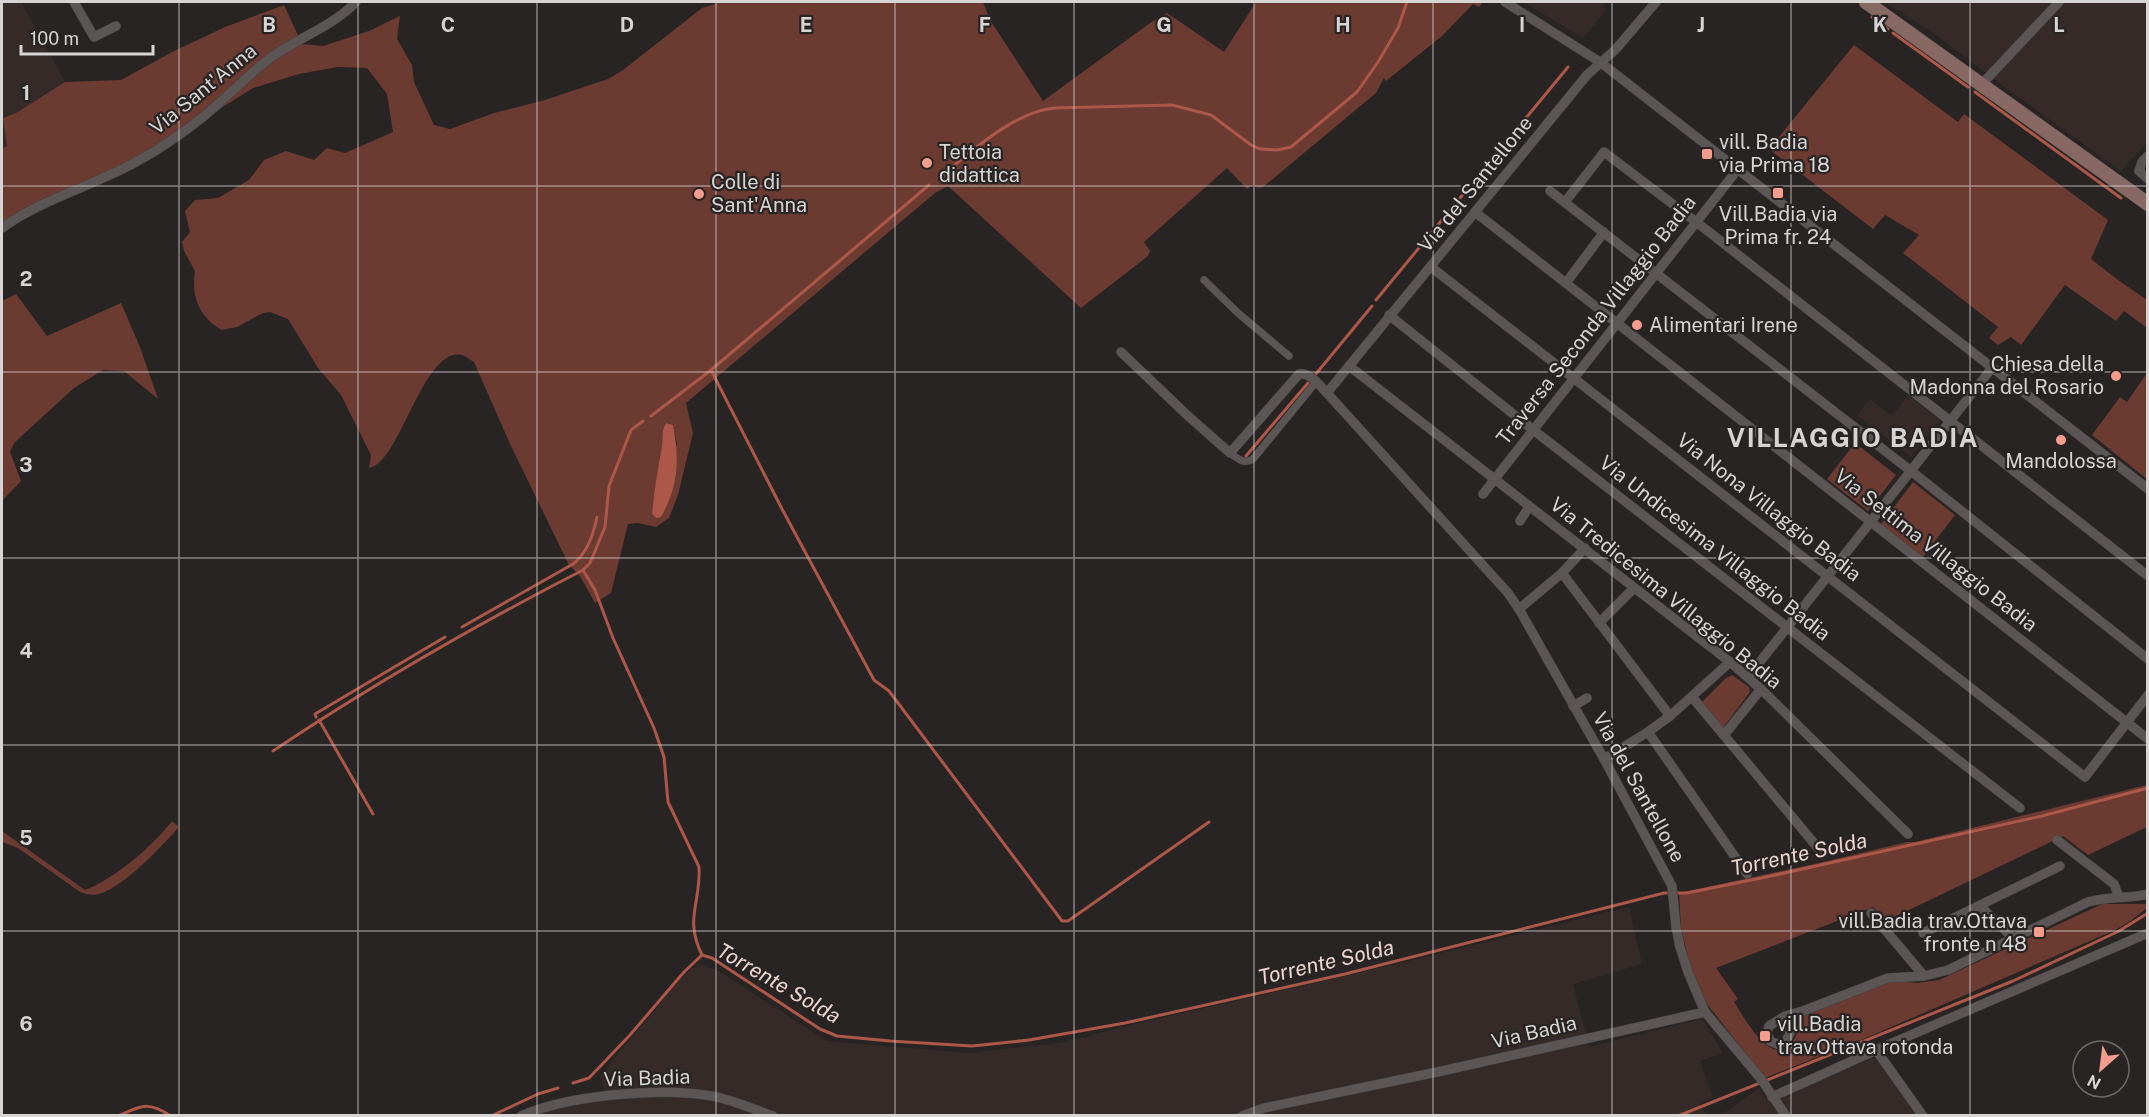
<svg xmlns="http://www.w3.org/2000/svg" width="2149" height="1117" font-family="'Public Sans',sans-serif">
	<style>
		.built { fill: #352a28 }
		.green { fill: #6b3a31; fill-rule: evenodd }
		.water { fill: #ac5747 }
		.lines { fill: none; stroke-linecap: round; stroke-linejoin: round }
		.stream { stroke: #ac5747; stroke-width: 3 }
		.pedestrian-casing { stroke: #444140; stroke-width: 8 }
		.minor-casing { stroke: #444140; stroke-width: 10 }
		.secondary-casing { stroke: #444140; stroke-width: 15 }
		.pedestrian { stroke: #5b5655; stroke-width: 7 }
		.minor { stroke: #5b5655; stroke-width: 9 }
		.secondary { stroke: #886862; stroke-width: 14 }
		.grid { fill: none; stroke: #d7d4d4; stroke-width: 1.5; stroke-opacity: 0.55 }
		.poi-dot { fill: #f49d8c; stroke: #282423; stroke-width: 2 }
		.labels { text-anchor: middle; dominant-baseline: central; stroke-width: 4.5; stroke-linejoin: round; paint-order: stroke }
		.street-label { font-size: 20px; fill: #d7d4d4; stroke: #282423 }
		.poi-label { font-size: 20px; fill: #d7d4d4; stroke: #282423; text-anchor: start }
		.water-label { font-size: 21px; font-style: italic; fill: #eed5d0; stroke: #282423 }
		.district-label { font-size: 26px; font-weight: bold; letter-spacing: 1.5px; fill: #d7d4d4; stroke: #282423 }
		.grid-label { font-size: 20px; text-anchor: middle; font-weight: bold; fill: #d7d4d4; stroke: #282423; stroke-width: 4.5; stroke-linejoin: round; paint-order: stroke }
	</style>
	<rect width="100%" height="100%" fill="#282423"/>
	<g class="built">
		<path d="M 2,2 L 21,2 L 65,82 L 11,116 L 7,146 L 2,149 Z"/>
		<path d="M 1523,2 L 1606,2 L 1602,6 L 1606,10 L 1583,38 Z"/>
		<path d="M 1884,2 L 2147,2 L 2147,143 L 2121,171 L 1996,81 L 1938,36 Z"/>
		<path d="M 1908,395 L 1940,420 L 1911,457 L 1857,415 L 1870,399 L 1892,416 Z"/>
		<path d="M 1629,907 L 1642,964 L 1573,984 L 1589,1047 L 1702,1019 L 1723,1053 L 1700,1061 L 1713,1097 L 1699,1104 L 1707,1115 L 513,1116 L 531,1106 L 605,1090 L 600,1077 L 608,1066 L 683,976 L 699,964 L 719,971 L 826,1041 L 971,1053 L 1065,1042 L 1123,1027 L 1414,960 Z"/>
		<path d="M 1874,1058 L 1886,1072 L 1918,1116 L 1720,1116 L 1758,1089 L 1768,1100 Z"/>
	</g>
	<g class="green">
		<path d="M 715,2 L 983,2 L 990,20 L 1043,101 L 1150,23 L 1167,13 L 1224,52 L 1256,2 L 1483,2 L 1479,7 L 1473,4 L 1442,36 L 1386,81 L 1384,78 L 1376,93 L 1263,187 L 1259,188 L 1252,185 L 1247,189 L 1227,168 L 1144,242 L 1150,251 L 1148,256 L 1081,308 L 948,186 L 935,193 L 686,403 L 693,433 L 678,495 L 669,518 L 656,527 L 638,523 L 628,524 L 611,593 L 595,603 L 580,576 L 569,565 L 510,444 L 474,362 C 470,360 466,356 462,355 C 423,346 400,464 369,468 L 371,455 L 341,395 L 318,368 L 288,319 L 270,312 L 263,313 L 237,327 L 222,330 C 199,317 191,296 195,271 L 184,251 L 182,242 L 190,232 L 185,211 L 195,200 L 218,198 L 249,180 L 264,160 L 286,151 L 314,160 L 327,148 L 345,153 L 393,132 L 387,94 L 367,68 L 337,67 L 299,74 L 253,88 L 183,132 L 110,173 L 26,209 L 2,223 L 2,149 L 7,146 L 3,118 L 16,113 L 65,82 L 121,80 L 174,51 L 225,27 L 284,5 L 302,44 L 323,46 L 369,31 L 400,16 L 397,39 L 412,65 L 414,82 L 434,125 L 450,129 L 494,113 L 545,100 L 608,79 L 623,70 L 702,8 L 715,4 ZM 666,423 L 673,426 L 677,443 L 656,518 L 652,514 C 654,491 659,469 662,446 C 663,437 661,431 666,423 Z"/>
		<path d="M 1854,45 L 1958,122 L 1964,114 L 2108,220 L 2091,259 L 2118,280 L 2147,300 L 2147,328 L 2124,311 L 2116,321 L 2065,285 L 2021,345 L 2011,337 L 1998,345 L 1989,338 L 1998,327 L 1903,253 L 1919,235 L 1885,215 L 1873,229 L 1769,149 Z"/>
		<path d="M 16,294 L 47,336 L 121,303 L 140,347 L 158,399 L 124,371 L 103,370 L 74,388 L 14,443 L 10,452 L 21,481 L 2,501 L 2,301 Z"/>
		<path d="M 2147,373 L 2147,479 L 2092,435 L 2120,397 L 2127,402 Z"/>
		<path d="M 1855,443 L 1896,475 L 1868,511 L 1827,479 Z"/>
		<path d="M 1913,482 L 1955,515 L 1923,557 L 1881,524 Z"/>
		<path d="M 1732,675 L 1749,687 L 1750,692 L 1722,729 L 1700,704 L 1726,678 Z"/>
		<path d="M 2147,785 L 2147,827 L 2088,855 L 2063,836 L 1886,921 L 1873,907 L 1716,968 L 1738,999 L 1734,1002 C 1744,1017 1772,1071 1793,1041 C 1798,1034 1799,1023 1803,1015 L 1887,982 L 1898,980 L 1917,983 L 1939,980 L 2102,904 L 2147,904 L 2147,908 L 2129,922 L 2113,931 L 1868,1037 L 1765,1078 L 1707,1004 L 1699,988 L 1690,966 L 1681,928 L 1679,893 L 1823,862 L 1907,842 L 1915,842 Z"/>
		<path d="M 172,821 L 179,827 C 161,847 125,886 99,894 C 92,896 86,894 80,892 L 18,848 L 2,842 L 2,831 L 85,890 C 114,879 153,846 172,821 Z"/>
	</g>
	<path class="water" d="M 666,423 L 673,425 C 680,459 678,488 661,517 L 656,518 L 652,514 C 654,491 658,469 662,446 C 663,437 661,431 666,423 Z"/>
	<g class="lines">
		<g class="stream">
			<path d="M 1872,17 L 1888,29"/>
			<path d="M 1893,33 L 1968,87"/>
			<path d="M 1975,92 L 2121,198"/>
			<path d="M 941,176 C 972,151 1014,112 1054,108 L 1172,105 L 1211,115 L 1251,145 L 1260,149 L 1277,150 L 1291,147 L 1357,92 L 1378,62 L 1398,28 L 1407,2"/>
			<path d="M 1376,300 L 1568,67"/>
			<path d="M 711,370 L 782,509 L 874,680 L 889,691 L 1062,921 L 1068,921 L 1209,822"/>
			<path d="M 1315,375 L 1372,306"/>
			<path d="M 651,416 L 711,370 L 929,185"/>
			<path d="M 1246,456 L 1308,383"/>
			<path d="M 583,570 L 595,590 L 613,638 L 654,728 L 664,757 L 668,802 L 699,867 C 701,903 684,919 702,955"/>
			<path d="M 462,627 L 573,564 C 588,552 593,535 597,517"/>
			<path d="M 316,717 L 315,714 L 445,637"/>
			<path d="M 319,720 L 373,814"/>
			<path d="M 273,751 C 373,684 476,625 583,570 L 590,563 L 605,527 L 609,486 L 631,430 L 643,421"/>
			<path d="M 573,1083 L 589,1078 L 630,1035 L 684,972 L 702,955 L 712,958 L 820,1029 L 837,1036 L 890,1041 L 972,1046 L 1029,1040 L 1125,1023 L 1345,974 L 1664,893 L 1687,893 L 1766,877 L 2042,816 L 2148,788"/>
			<path d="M 118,1116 C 142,1105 148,1101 171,1116"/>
			<path d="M 491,1116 L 538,1094 L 558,1088"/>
			<path d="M 1678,1116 L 2013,981 L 2119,931 L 2148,913"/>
		</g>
		<defs>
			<g id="pedestrian">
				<path d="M 1204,280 L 1238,313 L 1289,356"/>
				<path d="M 1230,453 C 1237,458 1244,465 1253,459 L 1316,382"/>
			</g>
			<g id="minor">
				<path d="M 74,2 L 94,37 L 116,26"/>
				<path d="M 1505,2 L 1600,62 L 2148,489"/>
				<path d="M 1656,2 L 1616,49 L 1587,75 L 1327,393 L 1508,593 L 1519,609 L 1604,759 L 1672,886 L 1676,927 L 1680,947 L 1688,972 L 1705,1012 L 1761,1079 L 1786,1116"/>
				<path d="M 1981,85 L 2059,2"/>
				<path d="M 2148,156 L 2142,162 L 2139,171 L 2148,179"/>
				<path d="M 1550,191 L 1911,471 L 2148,659"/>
				<path d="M 1565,202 L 1604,152 L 1695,221 L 2148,576"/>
				<path d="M 1475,212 L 2148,739"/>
				<path d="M 2,228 C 42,199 93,186 136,162 C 160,149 183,133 204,116 C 228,97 248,74 273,56 C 300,37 333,26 356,2"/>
				<path d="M 1431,267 L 2085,777 L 2148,695"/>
				<path d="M 1566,283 L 1604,232"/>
				<path d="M 1389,315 L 1532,429 L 2020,808"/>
				<path d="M 1121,352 L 1187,415 L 1230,453 L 1299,374 C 1310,372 1319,385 1327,393"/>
				<path d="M 1349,366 L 1730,662 L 1761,689 L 1908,834"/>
				<path d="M 1483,494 L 1738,169"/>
				<path d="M 1520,521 L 1529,507"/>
				<path d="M 1562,573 L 1670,716"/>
				<path d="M 1519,609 L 1562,573 L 1585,548"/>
				<path d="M 1599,623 L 1634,588"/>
				<path d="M 1748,677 L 1992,368"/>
				<path d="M 1692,697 L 1823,854"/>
				<path d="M 1573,706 L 1587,698"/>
				<path d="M 1648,732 L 1747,874"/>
				<path d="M 1724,735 L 1761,689"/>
				<path d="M 1604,759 L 1648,732 L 1670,716 L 1730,662"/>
				<path d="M 2057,840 L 2114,884 L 2119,897"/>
				<path d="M 1980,906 L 2013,938"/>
				<path d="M 1871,913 L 1924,976"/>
				<path d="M 1923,933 L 2060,866"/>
				<path d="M 1803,1011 C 1792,1020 1793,1032 1785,1042 L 1777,1044 L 1770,1041 L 1767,1033 L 1769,1026 L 1785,1016 L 1803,1011 L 1888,978 L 1924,976 L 1948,970 L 2088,902 C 2108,896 2128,899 2148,894"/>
				<path d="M 1876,1050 L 1923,1116"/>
				<path d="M 1772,1097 L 1890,1044 L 2148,933"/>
				<path d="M 521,1116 C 568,1095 661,1087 712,1096 C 733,1100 753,1109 773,1116"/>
				<path d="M 1242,1116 L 1264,1108 L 1442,1071 L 1705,1012"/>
			</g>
			<path id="secondary" d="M 1866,2 L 2148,204"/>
		</defs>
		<use href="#pedestrian" class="pedestrian-casing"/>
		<use href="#minor" class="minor-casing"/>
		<use href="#secondary" class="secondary-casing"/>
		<use href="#pedestrian" class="pedestrian"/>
		<use href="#minor" class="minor"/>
		<use href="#secondary" class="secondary"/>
	</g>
	<path class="grid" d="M 179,2 L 179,1116M 358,2 L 358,1116M 537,2 L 537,1116M 716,2 L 716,1116M 895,2 L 895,1116M 1074,2 L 1074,1116M 1254,2 L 1254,1116M 1433,2 L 1433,1116M 1612,2 L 1612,1116M 1791,2 L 1791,1116M 1970,2 L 1970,1116M 2,186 L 2148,186M 2,372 L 2148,372M 2,558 L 2148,558M 2,745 L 2148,745M 2,931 L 2148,931"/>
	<g class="poi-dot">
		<rect x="1701" y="148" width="12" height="12" rx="3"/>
		<circle cx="927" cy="163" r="6"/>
		<rect x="1772" y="187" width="12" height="12" rx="3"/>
		<circle cx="699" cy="194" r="6"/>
		<circle cx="1637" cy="325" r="6"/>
		<circle cx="2116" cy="376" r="6"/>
		<circle cx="2061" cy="440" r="6"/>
		<rect x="2033" y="926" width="12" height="12" rx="3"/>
		<rect x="1759" y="1030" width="12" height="12" rx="3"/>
	</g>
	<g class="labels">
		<g class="street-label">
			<text transform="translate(203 89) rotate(-39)">Via Sant'Anna</text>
			<text transform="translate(1475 184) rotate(-51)">Via del Santellone</text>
			<text transform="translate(1596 320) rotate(-52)">Traversa Seconda Villaggio Badia</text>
			<text transform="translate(1769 507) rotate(38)">Via Nona Villaggio Badia</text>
			<text transform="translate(1715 548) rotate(38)">Via Undicesima Villaggio Badia</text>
			<text transform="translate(1936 550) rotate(38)">Via Settima Villaggio Badia</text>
			<text transform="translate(1666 593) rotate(39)">Via Tredicesima Villaggio Badia</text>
			<text transform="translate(1639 787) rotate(61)">Via del Santellone</text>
			<text transform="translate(1534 1032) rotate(-13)">Via Badia</text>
			<text transform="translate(647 1078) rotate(-2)">Via Badia</text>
		</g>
		<g class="poi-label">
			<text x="1719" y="142">vill. Badia<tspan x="1719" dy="23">via Prima 18</tspan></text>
			<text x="939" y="152">Tettoia<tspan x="939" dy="23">didattica</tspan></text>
			<text x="711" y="182">Colle di<tspan x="711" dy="23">Sant'Anna</tspan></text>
			<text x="1778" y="214" text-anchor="middle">Vill.Badia via<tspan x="1778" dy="23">Prima fr. 24</tspan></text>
			<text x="1649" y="325">Alimentari Irene</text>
			<text x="2104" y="364" text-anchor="end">Chiesa della<tspan x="2104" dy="23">Madonna del Rosario</tspan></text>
			<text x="2061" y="461" text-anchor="middle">Mandolossa</text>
			<text x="2027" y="921" text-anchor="end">vill.Badia trav.Ottava<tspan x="2027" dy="23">fronte n 48</tspan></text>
			<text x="1777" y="1024">vill.Badia<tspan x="1777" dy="23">trav.Ottava rotonda</tspan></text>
		</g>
		<g class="water-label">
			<text transform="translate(1799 854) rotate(-12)">Torrente Solda</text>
			<text transform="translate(1326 962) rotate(-13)">Torrente Solda</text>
			<text transform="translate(779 983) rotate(30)">Torrente Solda</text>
		</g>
		<g class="district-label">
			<text x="1853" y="437">VILLAGGIO BADIA</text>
		</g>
	</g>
	<g class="grid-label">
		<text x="269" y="32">B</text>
		<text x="448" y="32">C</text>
		<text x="627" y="32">D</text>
		<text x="806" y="32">E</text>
		<text x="985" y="32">F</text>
		<text x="1164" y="32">G</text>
		<text x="1343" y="32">H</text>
		<text x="1522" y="32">I</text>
		<text x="1701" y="32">J</text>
		<text x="1880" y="32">K</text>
		<text x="2059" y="32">L</text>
		<text x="26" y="100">1</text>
		<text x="26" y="286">2</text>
		<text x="26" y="472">3</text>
		<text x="26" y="658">4</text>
		<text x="26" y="845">5</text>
		<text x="26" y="1031">6</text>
	</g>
	<rect width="2149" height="1117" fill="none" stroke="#d7d4d4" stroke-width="6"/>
	<g transform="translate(2101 1069) rotate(208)"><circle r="28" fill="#282423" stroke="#6e6a6a" stroke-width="1.5"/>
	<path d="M0-4.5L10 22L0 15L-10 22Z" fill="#f49d8c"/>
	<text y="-9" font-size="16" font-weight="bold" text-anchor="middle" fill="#d7d4d4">N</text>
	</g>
	<path d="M21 45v9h132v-9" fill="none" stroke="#d7d4d4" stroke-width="3"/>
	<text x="30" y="45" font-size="18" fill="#d7d4d4" stroke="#282423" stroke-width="4.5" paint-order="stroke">100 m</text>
</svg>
